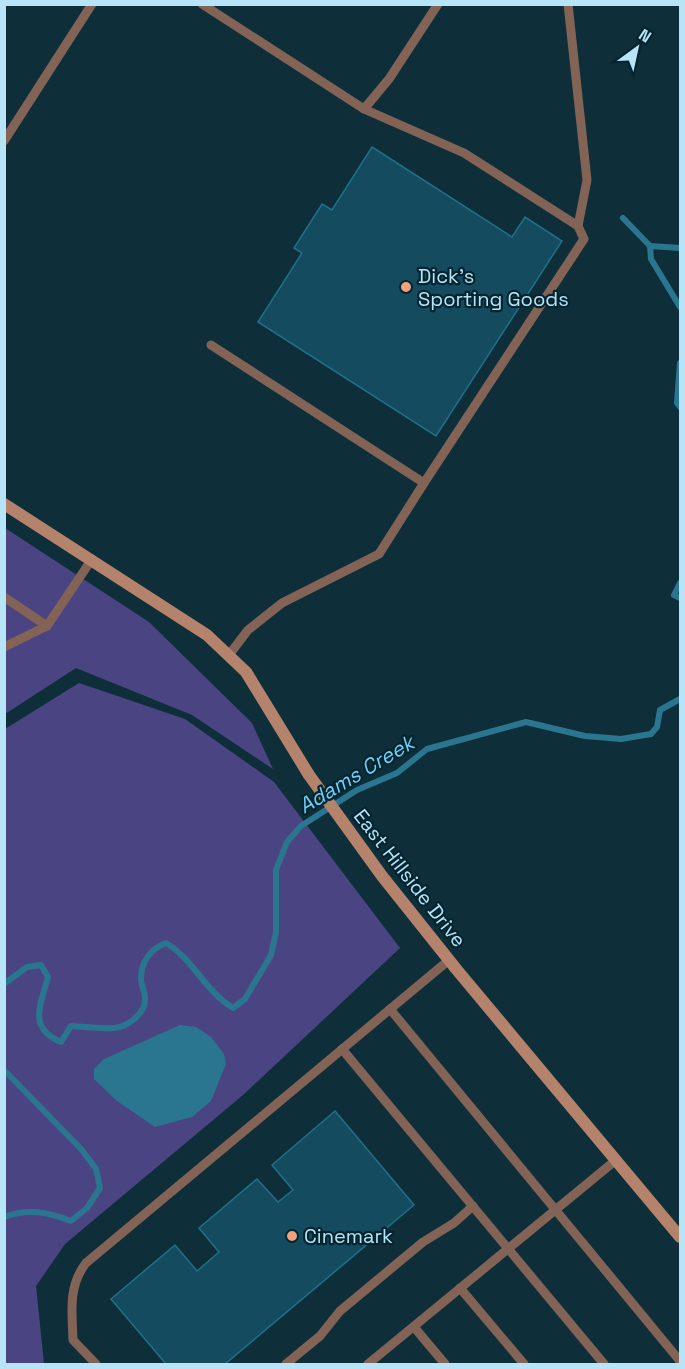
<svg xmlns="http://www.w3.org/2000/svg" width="685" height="1369" font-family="'Space Grotesk',sans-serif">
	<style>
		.green { fill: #4a4582 }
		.water { fill: #2a7690 }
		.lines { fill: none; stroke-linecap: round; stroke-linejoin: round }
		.stream { stroke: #2a7690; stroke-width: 6 }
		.building { fill: #144b5e; stroke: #20708a; stroke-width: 1.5 }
		.lane { stroke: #836355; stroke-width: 9 }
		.secondary { stroke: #b5826b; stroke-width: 12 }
		.poi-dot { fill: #f1a17d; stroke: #042530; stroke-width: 2 }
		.labels { text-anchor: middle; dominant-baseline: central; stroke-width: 4.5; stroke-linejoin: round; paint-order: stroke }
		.poi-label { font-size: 20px; fill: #b7e4f7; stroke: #042530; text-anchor: start }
		.street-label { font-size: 20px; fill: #b7e4f7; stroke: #042530 }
		.water-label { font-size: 21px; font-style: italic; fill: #6ed2f7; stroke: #042530 }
	</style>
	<rect width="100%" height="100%" fill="#0e2f3a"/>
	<g class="green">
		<path d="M 5,528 L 149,622 L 252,723 L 273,769 L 192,715 L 76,668 L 5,714 Z"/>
		<path d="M 79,683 L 185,719 L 274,782 L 400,948 L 243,1095 L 65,1244 L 36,1286 L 44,1364 L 5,1364 L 5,729 Z"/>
	</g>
	<path class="water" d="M 180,1025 L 196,1027 L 211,1037 L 224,1054 L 226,1064 L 211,1101 L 192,1117 L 155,1127 L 117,1101 L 94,1079 L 94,1069 L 104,1059 Z"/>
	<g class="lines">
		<g class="stream">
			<path d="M 623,218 L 650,246"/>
			<path d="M 680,248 L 650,246 L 651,259 L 680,307"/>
			<path d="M 680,363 L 677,403 L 680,407"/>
			<path d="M 680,583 L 674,595 L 680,598"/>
			<path d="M 4,984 L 27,967 L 41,965 L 48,977 C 41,1004 27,1028 61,1042 L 71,1026 C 85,1027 100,1029 114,1028 C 128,1027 146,1013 145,998 C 145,992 141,985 141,979 C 141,962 150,949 166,943 C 193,959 205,991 233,1008 L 245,999 L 271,955 L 276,932 L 276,870 L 287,842 L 301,826 L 357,790 L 397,773 L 427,749 L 526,722 L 585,736 L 621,739 L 651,734 L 657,727 L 660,710 L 680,699"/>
			<path d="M 4,1070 L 82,1150 L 96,1169 L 100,1188 L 87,1208 L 71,1221 C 48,1212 28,1208 4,1217"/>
		</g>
	</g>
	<g class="building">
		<path d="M 372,147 L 512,237 L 525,217 L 562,241 L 436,436 L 258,322 L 302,253 L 294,248 L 322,204 L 332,210 Z"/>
		<path d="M 335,1111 L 414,1205 L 225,1364 L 166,1364 L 111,1299 L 175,1245 L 197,1271 L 219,1252 L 199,1228 L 257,1179 L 278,1202 L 293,1190 L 272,1165 Z"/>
	</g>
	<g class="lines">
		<g class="lane">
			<path d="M 202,4 L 364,109 L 464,153 L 578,226 L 584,239 L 424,483 L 211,345"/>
			<path d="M 568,4 L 587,180 L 578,226"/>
			<path d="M 364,109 L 389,79 L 438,4"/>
			<path d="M 4,141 L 92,4"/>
			<path d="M 4,597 L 47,626 L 92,559"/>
			<path d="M 4,647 L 47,626"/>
			<path d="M 229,655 L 248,630 L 282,603 L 379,554 L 424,483"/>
			<path d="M 390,1009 L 680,1361"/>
			<path d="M 342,1049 L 604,1364"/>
			<path d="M 460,1288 L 524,1364"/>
			<path d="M 414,1327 L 445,1364"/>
			<path d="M 96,1364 L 73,1340 C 72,1312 68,1286 86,1263 L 449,960"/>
			<path d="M 286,1364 L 320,1336 L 340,1311 L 423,1242 L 454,1223 L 473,1206"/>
			<path d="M 368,1364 L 616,1160"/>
		</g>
		<path class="secondary" d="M 4,504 L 207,635 L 246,672 L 309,775 L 382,876 L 457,970 L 680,1237"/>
	</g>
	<g class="poi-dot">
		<circle cx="406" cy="287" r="6"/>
		<circle cx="292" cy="1236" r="6"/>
	</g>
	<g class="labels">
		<g class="poi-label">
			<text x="418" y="276">Dick's<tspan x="418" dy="23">Sporting Goods</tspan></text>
			<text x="304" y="1236">Cinemark</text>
		</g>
		<g class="street-label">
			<text transform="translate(410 878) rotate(52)">East Hillside Drive</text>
		</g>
		<g class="water-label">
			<text transform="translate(356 774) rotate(-31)">Adams Creek</text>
		</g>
	</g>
	<rect width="685" height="1369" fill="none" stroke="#b7e4f7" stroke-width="12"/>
	<g transform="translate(637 48) rotate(33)" stroke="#042530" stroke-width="4.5" paint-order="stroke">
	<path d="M0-4.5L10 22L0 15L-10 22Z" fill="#b7e4f7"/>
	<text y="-9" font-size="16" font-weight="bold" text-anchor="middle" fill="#b7e4f7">N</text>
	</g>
</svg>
